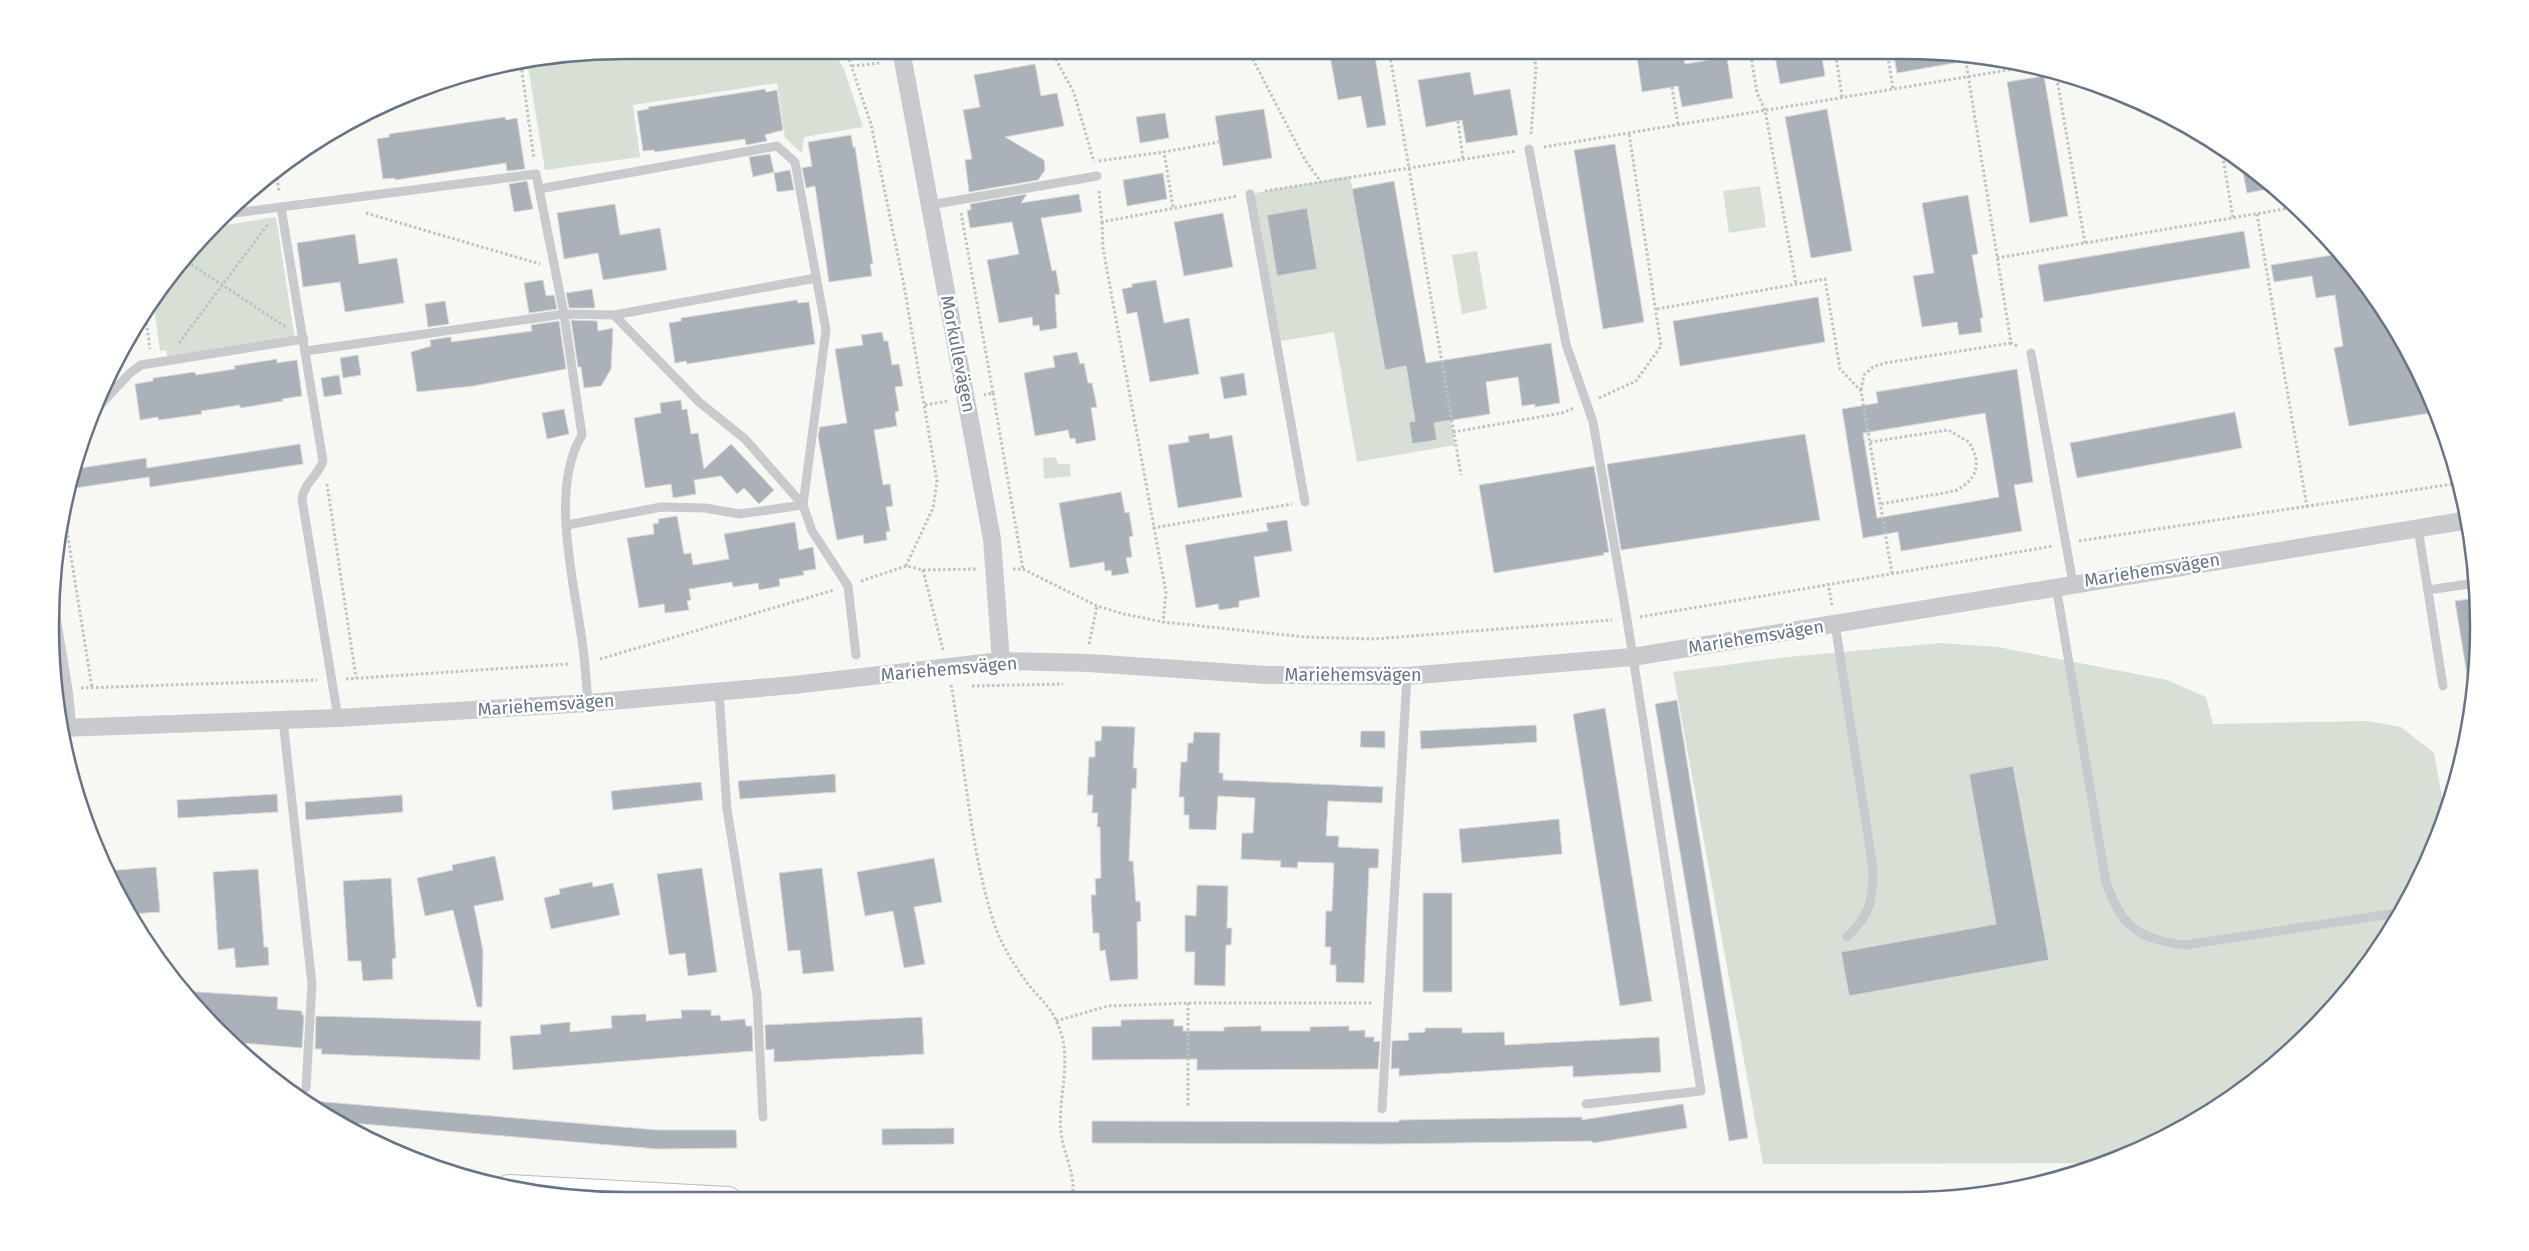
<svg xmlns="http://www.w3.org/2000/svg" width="2529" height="1251" font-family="'Fira Sans',sans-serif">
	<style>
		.green { fill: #d8dfd5 }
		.building { fill: #abb1b9; stroke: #d9d9d7; fill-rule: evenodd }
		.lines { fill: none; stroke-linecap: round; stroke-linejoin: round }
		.trunk-casing { stroke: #b8babe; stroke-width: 30 }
		.path { stroke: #bfc1c3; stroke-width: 3; stroke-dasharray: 2.5 2.5; stroke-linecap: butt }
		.service { stroke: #c8cace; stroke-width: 9 }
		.minor { stroke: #c8cace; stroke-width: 18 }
		.trunk { stroke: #fff; stroke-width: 28 }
		.labels { text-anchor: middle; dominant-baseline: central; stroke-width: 5; stroke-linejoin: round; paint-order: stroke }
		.street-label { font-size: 18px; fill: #667486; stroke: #fff }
		.rim { fill: none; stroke: #667486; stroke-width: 2.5 }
	</style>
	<rect width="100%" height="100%" fill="#f7f8f4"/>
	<g class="green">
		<path d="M 626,50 L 833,50 L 844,69 L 863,127 L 804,137 L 802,153 L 785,138 L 777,83 L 633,105 L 640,157 L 545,170 L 527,60 Z"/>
		<path d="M 1350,176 L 1385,370 L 1440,360 L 1455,445 L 1357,462 L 1334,332 L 1276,342 L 1250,194 Z"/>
		<path d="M 1760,186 L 1766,227 L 1729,233 L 1723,191 Z"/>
		<path d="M 276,217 L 295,340 L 168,359 L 166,350 L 160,351 L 154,307 L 159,306 L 158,295 L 193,246 L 214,227 Z"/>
		<path d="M 1477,251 L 1487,309 L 1462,314 L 1452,255 Z"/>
		<path d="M 1055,457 L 1058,464 L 1070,464 L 1071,476 L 1044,479 L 1043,458 Z"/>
		<path d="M 1940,643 L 1998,647 L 2167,680 L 2206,697 L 2213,724 L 2368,721 L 2401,727 L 2434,753 L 2445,813 L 2435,846 L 2360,976 L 2254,1082 L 2124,1157 L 2102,1163 L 1763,1164 L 1673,672 L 1788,657 Z"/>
	</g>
	<g class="building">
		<path d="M 1329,50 L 1374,50 L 1386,125 L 1367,128 L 1361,96 L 1338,100 Z"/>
		<path d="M 1636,50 L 1682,50 L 1685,64 L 1727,57 L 1733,98 L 1682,107 L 1678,86 L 1642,92 Z"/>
		<path d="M 1811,50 L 1821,50 L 1825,76 L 1780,84 L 1775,56 Z"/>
		<path d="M 1893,50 L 1977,57 L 1977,59 L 1897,73 Z"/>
		<path d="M 1035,64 L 1041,96 L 1057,93 L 1064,126 L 1005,137 L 1044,160 L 1045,170 L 1038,180 L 969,192 L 965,160 L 972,159 L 963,110 L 980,107 L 974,75 Z"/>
		<path d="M 1470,72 L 1474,95 L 1510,89 L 1518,135 L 1466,143 L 1462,120 L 1426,127 L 1418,80 Z"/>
		<path d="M 2044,76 L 2068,216 L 2030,223 L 2007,82 Z"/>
		<path d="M 765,89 L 766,92 L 777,90 L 783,130 L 765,135 L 767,141 L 746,145 L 745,139 L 655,152 L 654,150 L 643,151 L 637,111 L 649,109 L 648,107 Z"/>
		<path d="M 1264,109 L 1272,158 L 1223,166 L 1215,116 Z"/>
		<path d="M 1827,109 L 1852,251 L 1811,258 L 1785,117 Z"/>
		<path d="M 1165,113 L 1169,138 L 1140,143 L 1136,117 Z"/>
		<path d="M 505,117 L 506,120 L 517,118 L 525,169 L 507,171 L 506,163 L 395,180 L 395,178 L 383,179 L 377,139 L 389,137 L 389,134 Z"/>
		<path d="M 851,135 L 853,147 L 855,147 L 873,264 L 870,264 L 872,276 L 829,282 L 815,186 L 806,188 L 802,168 L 812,166 L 808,142 Z"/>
		<path d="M 1615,144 L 1644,322 L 1603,329 L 1574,150 Z"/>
		<path d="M 770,154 L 774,172 L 753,177 L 749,157 Z"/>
		<path d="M 2241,162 L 2273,188 L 2247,193 Z"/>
		<path d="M 790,170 L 794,190 L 777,192 L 774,173 Z"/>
		<path d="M 1163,173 L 1167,199 L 1127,206 L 1123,180 Z"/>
		<path d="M 527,181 L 533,209 L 514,212 L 509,184 Z"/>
		<path d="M 1394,181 L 1426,363 L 1551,343 L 1560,403 L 1535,407 L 1535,404 L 1522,406 L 1518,377 L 1486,382 L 1490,414 L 1434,423 L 1437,440 L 1412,444 L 1409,422 L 1415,421 L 1406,366 L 1385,370 L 1352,189 Z"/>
		<path d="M 1027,194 L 1021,203 L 1079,194 L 1082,212 L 1041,218 L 1052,271 L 1056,270 L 1060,294 L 1055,295 L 1057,328 L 1040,331 L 1039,325 L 1033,326 L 1032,317 L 999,323 L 987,260 L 1019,254 L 1012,222 L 970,228 L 967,210 L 971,210 L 970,204 Z"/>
		<path d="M 1968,195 L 1978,254 L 1972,255 L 1983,318 L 1980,318 L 1982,332 L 1959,335 L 1957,322 L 1922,327 L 1913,276 L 1934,273 L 1922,203 Z"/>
		<path d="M 615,204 L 620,235 L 660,228 L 667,270 L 603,280 L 598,253 L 564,259 L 557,213 Z"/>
		<path d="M 1307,208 L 1317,269 L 1277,276 L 1267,215 Z"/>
		<path d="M 1223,213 L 1233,267 L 1184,276 L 1174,222 Z"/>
		<path d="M 2244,231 L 2250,268 L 2044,302 L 2038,265 Z"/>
		<path d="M 355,234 L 359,264 L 397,258 L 404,303 L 345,312 L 340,282 L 303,287 L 297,243 Z"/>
		<path d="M 2339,254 L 2382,306 L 2437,412 L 2349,426 L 2334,348 L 2343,346 L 2335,295 L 2316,298 L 2312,276 L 2274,282 L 2271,265 Z"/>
		<path d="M 543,280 L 546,296 L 554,295 L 557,309 L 529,313 L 524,283 Z"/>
		<path d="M 1156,280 L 1164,323 L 1189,318 L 1199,374 L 1150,382 L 1137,312 L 1127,314 L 1122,289 L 1132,287 L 1132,284 Z"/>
		<path d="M 592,289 L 595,308 L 569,308 L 566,293 Z"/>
		<path d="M 1818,297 L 1825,342 L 1680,366 L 1673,321 Z"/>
		<path d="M 797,300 L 798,303 L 809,302 L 815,344 L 687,364 L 686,361 L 675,363 L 669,323 L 681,321 L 681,318 Z"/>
		<path d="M 445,301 L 449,324 L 428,327 L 425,304 Z"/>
		<path d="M 571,320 L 597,321 L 598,331 L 613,328 L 611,369 L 601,386 L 584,388 L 581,367 L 578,367 Z"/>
		<path d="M 559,321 L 566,369 L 473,386 L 417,392 L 411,352 L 431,346 L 430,340 L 451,337 L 451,342 L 532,331 L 531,325 Z"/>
		<path d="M 882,332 L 884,341 L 888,341 L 892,365 L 899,364 L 903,386 L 895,387 L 899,411 L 895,412 L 897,426 L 874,430 L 883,485 L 890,484 L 893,506 L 886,507 L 890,531 L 886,532 L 887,540 L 864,544 L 863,535 L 837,540 L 818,436 L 820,427 L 847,423 L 835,349 L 863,345 L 861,335 Z"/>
		<path d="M 1077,352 L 1080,364 L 1084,363 L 1088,383 L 1092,383 L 1097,407 L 1091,408 L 1096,440 L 1076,444 L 1075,438 L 1070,439 L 1068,430 L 1035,436 L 1024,373 L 1055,367 L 1053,356 Z"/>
		<path d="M 358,355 L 361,375 L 343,378 L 340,358 Z"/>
		<path d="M 277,359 L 277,363 L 297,360 L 302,396 L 282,399 L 283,401 L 240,408 L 240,405 L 201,411 L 202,414 L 159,420 L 158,417 L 140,420 L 135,384 L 153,381 L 153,378 L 195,372 L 196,375 L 235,369 L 234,366 Z"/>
		<path d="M 2017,369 L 2033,482 L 2014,485 L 2022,531 L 1901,551 L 1898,532 L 1863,538 L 1842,409 L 1878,403 L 1876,392 ZM 1985,413 L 1999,497 L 1877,518 L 1863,433 Z"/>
		<path d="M 1244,373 L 1247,395 L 1224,399 L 1220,377 Z"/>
		<path d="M 339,375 L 342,394 L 324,397 L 321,378 Z"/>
		<path d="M 681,400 L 682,410 L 687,409 L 691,434 L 698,433 L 704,469 L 731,444 L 774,490 L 759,504 L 744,488 L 737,494 L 721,476 L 694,480 L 696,494 L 673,498 L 671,484 L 645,488 L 634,418 L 661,413 L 660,403 Z"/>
		<path d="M 564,409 L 569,434 L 547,439 L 542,413 Z"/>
		<path d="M 2235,412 L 2242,448 L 2077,478 L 2070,443 Z"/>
		<path d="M 1209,433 L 1210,439 L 1232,435 L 1242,497 L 1178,508 L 1168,445 L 1189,442 L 1188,436 Z"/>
		<path d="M 1805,434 L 1820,520 L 1621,550 L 1607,464 Z"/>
		<path d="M 300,444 L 303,464 L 150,487 L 149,477 L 75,488 L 74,469 L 146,458 L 147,468 Z"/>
		<path d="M 1594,466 L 1609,552 L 1603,553 L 1604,555 L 1494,573 L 1479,485 Z"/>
		<path d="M 1121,492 L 1125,513 L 1129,512 L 1133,536 L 1129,537 L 1132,557 L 1126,558 L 1129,573 L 1112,576 L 1111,570 L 1105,571 L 1104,562 L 1070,568 L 1059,503 Z"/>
		<path d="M 677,516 L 684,554 L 691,553 L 693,565 L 729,559 L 724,534 L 795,522 L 799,550 L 813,547 L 816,569 L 803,571 L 804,575 L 779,579 L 780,586 L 759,590 L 758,583 L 733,587 L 732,582 L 689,589 L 691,600 L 687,601 L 689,610 L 665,613 L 664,604 L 639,608 L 627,538 L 654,534 L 653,524 L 659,523 L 658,519 Z"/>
		<path d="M 1287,520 L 1292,551 L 1254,557 L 1260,597 L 1239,601 L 1239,607 L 1219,610 L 1218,604 L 1196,608 L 1185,545 L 1268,531 L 1266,523 Z"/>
		<path d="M 2476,598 L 2479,626 L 2474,681 L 2468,681 L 2455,601 Z"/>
		<path d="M 1677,700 L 1748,1138 L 1729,1141 L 1655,704 Z"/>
		<path d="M 1605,708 L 1652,1001 L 1620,1006 L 1573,714 Z"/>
		<path d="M 1536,725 L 1537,742 L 1421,749 L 1420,731 Z"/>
		<path d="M 1102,726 L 1135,727 L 1133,768 L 1137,768 L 1136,789 L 1132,788 L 1129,861 L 1133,861 L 1136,902 L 1140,901 L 1141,921 L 1137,922 L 1138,979 L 1110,981 L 1105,950 L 1100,951 L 1099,933 L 1093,933 L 1091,895 L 1096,895 L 1095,879 L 1101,878 L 1100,827 L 1097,827 L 1098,813 L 1092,813 L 1093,795 L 1087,795 L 1089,757 L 1095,757 L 1095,741 L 1101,741 Z"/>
		<path d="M 1361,731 L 1385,731 L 1385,748 L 1360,747 Z"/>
		<path d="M 1194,732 L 1220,733 L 1219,773 L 1223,773 L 1223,780 L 1383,787 L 1382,803 L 1328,801 L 1326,836 L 1339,836 L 1338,847 L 1379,849 L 1378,868 L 1369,868 L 1364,983 L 1336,982 L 1336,965 L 1330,965 L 1331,947 L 1325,947 L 1326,911 L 1332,911 L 1334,863 L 1298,862 L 1297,868 L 1280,867 L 1281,861 L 1241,859 L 1242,833 L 1253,833 L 1255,798 L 1218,796 L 1216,830 L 1189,829 L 1189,815 L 1184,815 L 1184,797 L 1179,797 L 1181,762 L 1187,762 L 1188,743 L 1193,743 Z"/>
		<path d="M 2013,766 L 2049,960 L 1849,996 L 1841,952 L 1996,924 L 1969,774 Z"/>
		<path d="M 835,774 L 836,792 L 740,799 L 738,781 Z"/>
		<path d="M 701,782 L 703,800 L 613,810 L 611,791 Z"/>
		<path d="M 277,794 L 278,812 L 178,818 L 177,800 Z"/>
		<path d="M 402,795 L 403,812 L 306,820 L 305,802 Z"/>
		<path d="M 1559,819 L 1562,854 L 1462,863 L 1459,829 Z"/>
		<path d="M 495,856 L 504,900 L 474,906 L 483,951 L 482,1007 L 477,1007 L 453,910 L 425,916 L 417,878 L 453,870 L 452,865 Z"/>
		<path d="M 934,858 L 942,902 L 914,907 L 925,964 L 904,968 L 893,911 L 865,916 L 857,872 Z"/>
		<path d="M 156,867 L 160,912 L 130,914 L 106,871 Z"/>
		<path d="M 702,868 L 717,972 L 688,976 L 685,953 L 669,955 L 657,874 Z"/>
		<path d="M 822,868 L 834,971 L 803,974 L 800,950 L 788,951 L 779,873 Z"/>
		<path d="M 258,869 L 264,947 L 268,947 L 269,965 L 236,968 L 234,948 L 218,950 L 213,872 Z"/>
		<path d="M 391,878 L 396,958 L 392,959 L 393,979 L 363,981 L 361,961 L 348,961 L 343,881 Z"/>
		<path d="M 592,882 L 593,887 L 613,883 L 620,915 L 551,929 L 544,898 L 560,894 L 559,889 Z"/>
		<path d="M 1197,885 L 1228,886 L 1227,928 L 1232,928 L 1231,945 L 1226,945 L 1225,986 L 1194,985 L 1195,952 L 1185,952 L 1185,915 L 1196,916 Z"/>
		<rect x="1423" y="893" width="29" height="99"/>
		<path d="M 182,991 L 278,997 L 277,1009 L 302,1011 L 302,1015 L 304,1015 L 302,1048 L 230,1042 L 219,1033 Z"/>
		<path d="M 681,1010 L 711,1010 L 711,1016 L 720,1015 L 721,1021 L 745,1019 L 746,1026 L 752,1026 L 753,1051 L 513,1070 L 510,1036 L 541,1034 L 540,1025 L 570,1022 L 570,1032 L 612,1028 L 611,1016 L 646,1014 L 646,1021 L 682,1018 Z"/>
		<path d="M 316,1016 L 481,1021 L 480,1060 L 321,1054 L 322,1049 L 315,1049 Z"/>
		<path d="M 922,1017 L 924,1054 L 774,1062 L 774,1049 L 766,1050 L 765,1025 Z"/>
		<path d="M 1174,1019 L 1174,1026 L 1183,1026 L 1183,1031 L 1224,1031 L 1224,1027 L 1261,1026 L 1261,1031 L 1310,1031 L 1310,1027 L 1349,1026 L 1349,1031 L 1365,1030 L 1365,1037 L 1374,1037 L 1374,1042 L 1380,1041 L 1378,1069 L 1197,1070 L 1197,1059 L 1092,1060 L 1092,1027 L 1121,1026 L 1121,1020 Z"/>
		<path d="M 1425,1028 L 1462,1028 L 1462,1033 L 1504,1032 L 1505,1045 L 1659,1037 L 1661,1072 L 1573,1077 L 1573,1066 L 1399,1076 L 1399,1068 L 1391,1069 L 1392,1041 L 1409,1040 L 1408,1033 L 1425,1032 Z"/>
		<path d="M 301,1100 L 658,1130 L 736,1130 L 737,1148 L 657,1149 L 340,1122 Z"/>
		<path d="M 1683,1104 L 1687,1128 L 1593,1143 L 1592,1141 L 1384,1144 L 1092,1143 L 1092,1121 L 1399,1122 L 1399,1120 L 1582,1117 L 1582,1120 Z"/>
		<path d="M 954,1128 L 954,1144 L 882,1145 L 882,1129 Z"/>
	</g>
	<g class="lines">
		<defs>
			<path id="trunk" d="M 509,1189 L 728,1201"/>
		</defs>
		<use href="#trunk" class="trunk-casing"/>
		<g class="path">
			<path d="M 846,50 L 871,124 L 904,285 L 937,481 L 933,508 L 906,566"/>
			<path d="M 1051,50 L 1074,93 L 1094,162"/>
			<path d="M 1248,50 L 1305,160 L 1321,182"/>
			<path d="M 1389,50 L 1461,475"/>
			<path d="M 1750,50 L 1757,93 L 1765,110 L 1796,284"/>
			<path d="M 1835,50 L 1842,97"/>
			<path d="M 1887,51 L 1893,89"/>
			<path d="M 922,55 L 948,50"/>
			<path d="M 1965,56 L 2011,343 L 2019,347"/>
			<path d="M 521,65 L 534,159"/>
			<path d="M 852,66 L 880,63"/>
			<path d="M 483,69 L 630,50"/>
			<path d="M 2056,73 L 2085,243"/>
			<path d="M 1672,87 L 1678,124"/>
			<path d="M 1458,121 L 1463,159"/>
			<path d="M 1531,134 L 1536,68 L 1533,50"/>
			<path d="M 2221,146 L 2233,218"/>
			<path d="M 1544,147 L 2032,66"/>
			<path d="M 1099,161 L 1164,152"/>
			<path d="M 276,168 L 279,192"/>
			<path d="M 1099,191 L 1102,222 L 1237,196"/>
			<path d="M 1265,191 L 1516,151"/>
			<path d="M 1173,207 L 1164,152 L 1219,142"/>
			<path d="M 366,213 L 540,264"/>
			<path d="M 961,213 L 993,393 L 984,395"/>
			<path d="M 2257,214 L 2307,507"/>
			<path d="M 1102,222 L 1103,248 L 1166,593 L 1163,622"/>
			<path d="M 1997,258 L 2296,207"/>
			<path d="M 183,259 L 286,327"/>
			<path d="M 1657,309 L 1825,279 L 1840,369 L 1861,391 L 1892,573"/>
			<path d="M 145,313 L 150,349"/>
			<path d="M 179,343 L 268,224"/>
			<path d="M 1861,390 L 1864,375 L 1873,367 L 1885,363 L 2011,343"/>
			<path d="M 993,393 L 1023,569"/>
			<path d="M 1599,398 L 1636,381 L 1661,346 L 1629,133"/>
			<path d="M 925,405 L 948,401"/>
			<path d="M 1453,432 L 1562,413 L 1574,408"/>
			<path d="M 1870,442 L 1948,430 L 1969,442 C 1982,464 1978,479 1955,491 L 1881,504"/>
			<path d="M 327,484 L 356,678"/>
			<path d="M 63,506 L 92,688"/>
			<path d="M 1153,528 L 1292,504"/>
			<path d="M 2079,541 L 2459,483"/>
			<path d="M 1013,569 L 1023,569 L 1097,606 L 1124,614 L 1163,622 L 1305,637 L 1374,639 L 1612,620"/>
			<path d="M 923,570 L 943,650"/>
			<path d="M 861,581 L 906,566 L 923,570 L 977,569"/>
			<path d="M 1828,583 L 1832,605"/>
			<path d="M 1640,617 L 2053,546"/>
			<path d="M 1089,644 L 1097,606"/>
			<path d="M 600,659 L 834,590"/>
			<path d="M 346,679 L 569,664"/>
			<path d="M 951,685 C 965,762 969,842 992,917 C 999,941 1013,964 1028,984 C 1037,996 1049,1005 1056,1020 C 1075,1059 1057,1093 1061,1132 C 1063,1152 1074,1171 1073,1191"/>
			<path d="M 972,686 L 1063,684"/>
			<path d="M 81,688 L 317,680"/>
			<path d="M 1188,1003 L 1188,1108"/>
			<path d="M 1056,1021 L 1108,1006 L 1188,1003 L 1373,1003"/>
		</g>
		<g class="service">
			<path d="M 1529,149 L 1566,344 L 1593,422 L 1627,619 L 1701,1091 L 1586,1104"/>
			<path d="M 539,189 L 777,146 L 795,162 L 826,330 L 803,505 L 740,514 L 705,508 L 661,507 L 567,525"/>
			<path d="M 1250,194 L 1305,502"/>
			<path d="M 930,205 L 1097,176"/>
			<path d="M 281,207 L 323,461 C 318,476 304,483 302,499 L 338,718"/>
			<path d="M 227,214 L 536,174 L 564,314 L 582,435 C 550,487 573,577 581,634 C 585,657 586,680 588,703"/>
			<path d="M 614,315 L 699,402 L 745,439 L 803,505 L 812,531 L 848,586 L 856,655"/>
			<path d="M 306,351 L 564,314 L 614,315 L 816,278"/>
			<path d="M 2031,353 L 2073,583"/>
			<path d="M 91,415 L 130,373 L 141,365 L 304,339"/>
			<path d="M 2418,528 L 2443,686"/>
			<path d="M 2056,586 L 2106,882 C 2122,928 2137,938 2185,945 L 2397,913"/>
			<path d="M 2428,590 L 2475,583"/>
			<path d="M 53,599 L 68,689 L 72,728"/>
			<path d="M 1835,624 L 1873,868 C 1873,900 1871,914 1847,937"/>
			<path d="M 719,692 L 727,809 L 757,995 L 763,1117"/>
			<path d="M 283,720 L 312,984 L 306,1088"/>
			<path d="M 1382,1109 L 1407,676"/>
		</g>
		<g class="minor">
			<path d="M 901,50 L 992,539 L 1001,661"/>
			<path d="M 61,728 L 338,718 L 588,703 L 794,685 L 1001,661 L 1089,663 L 1266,675 L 1407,676 L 1632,657 L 2469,520"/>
		</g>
		<use href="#trunk" class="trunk"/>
	</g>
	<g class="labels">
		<g class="street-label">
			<text transform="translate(958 354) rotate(79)">Morkullevägen</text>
			<text transform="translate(2152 570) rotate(-9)">Mariehemsvägen</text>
			<text transform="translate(1756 637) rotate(-9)">Mariehemsvägen</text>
			<text transform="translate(949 669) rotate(-5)">Mariehemsvägen</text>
			<text x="1353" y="675">Mariehemsvägen</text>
			<text transform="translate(546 705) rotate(-4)">Mariehemsvägen</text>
		</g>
	</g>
	<path d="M0 0H2529V1251H0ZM625 59H1904A566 566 0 0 1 2470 625V626A566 566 0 0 1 1904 1192H625A566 566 0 0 1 59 626V625A566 566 0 0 1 625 59Z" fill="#fff" fill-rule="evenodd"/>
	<path class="rim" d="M625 59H1904A566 566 0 0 1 2470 625V626A566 566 0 0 1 1904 1192H625A566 566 0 0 1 59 626V625A566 566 0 0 1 625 59Z"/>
</svg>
